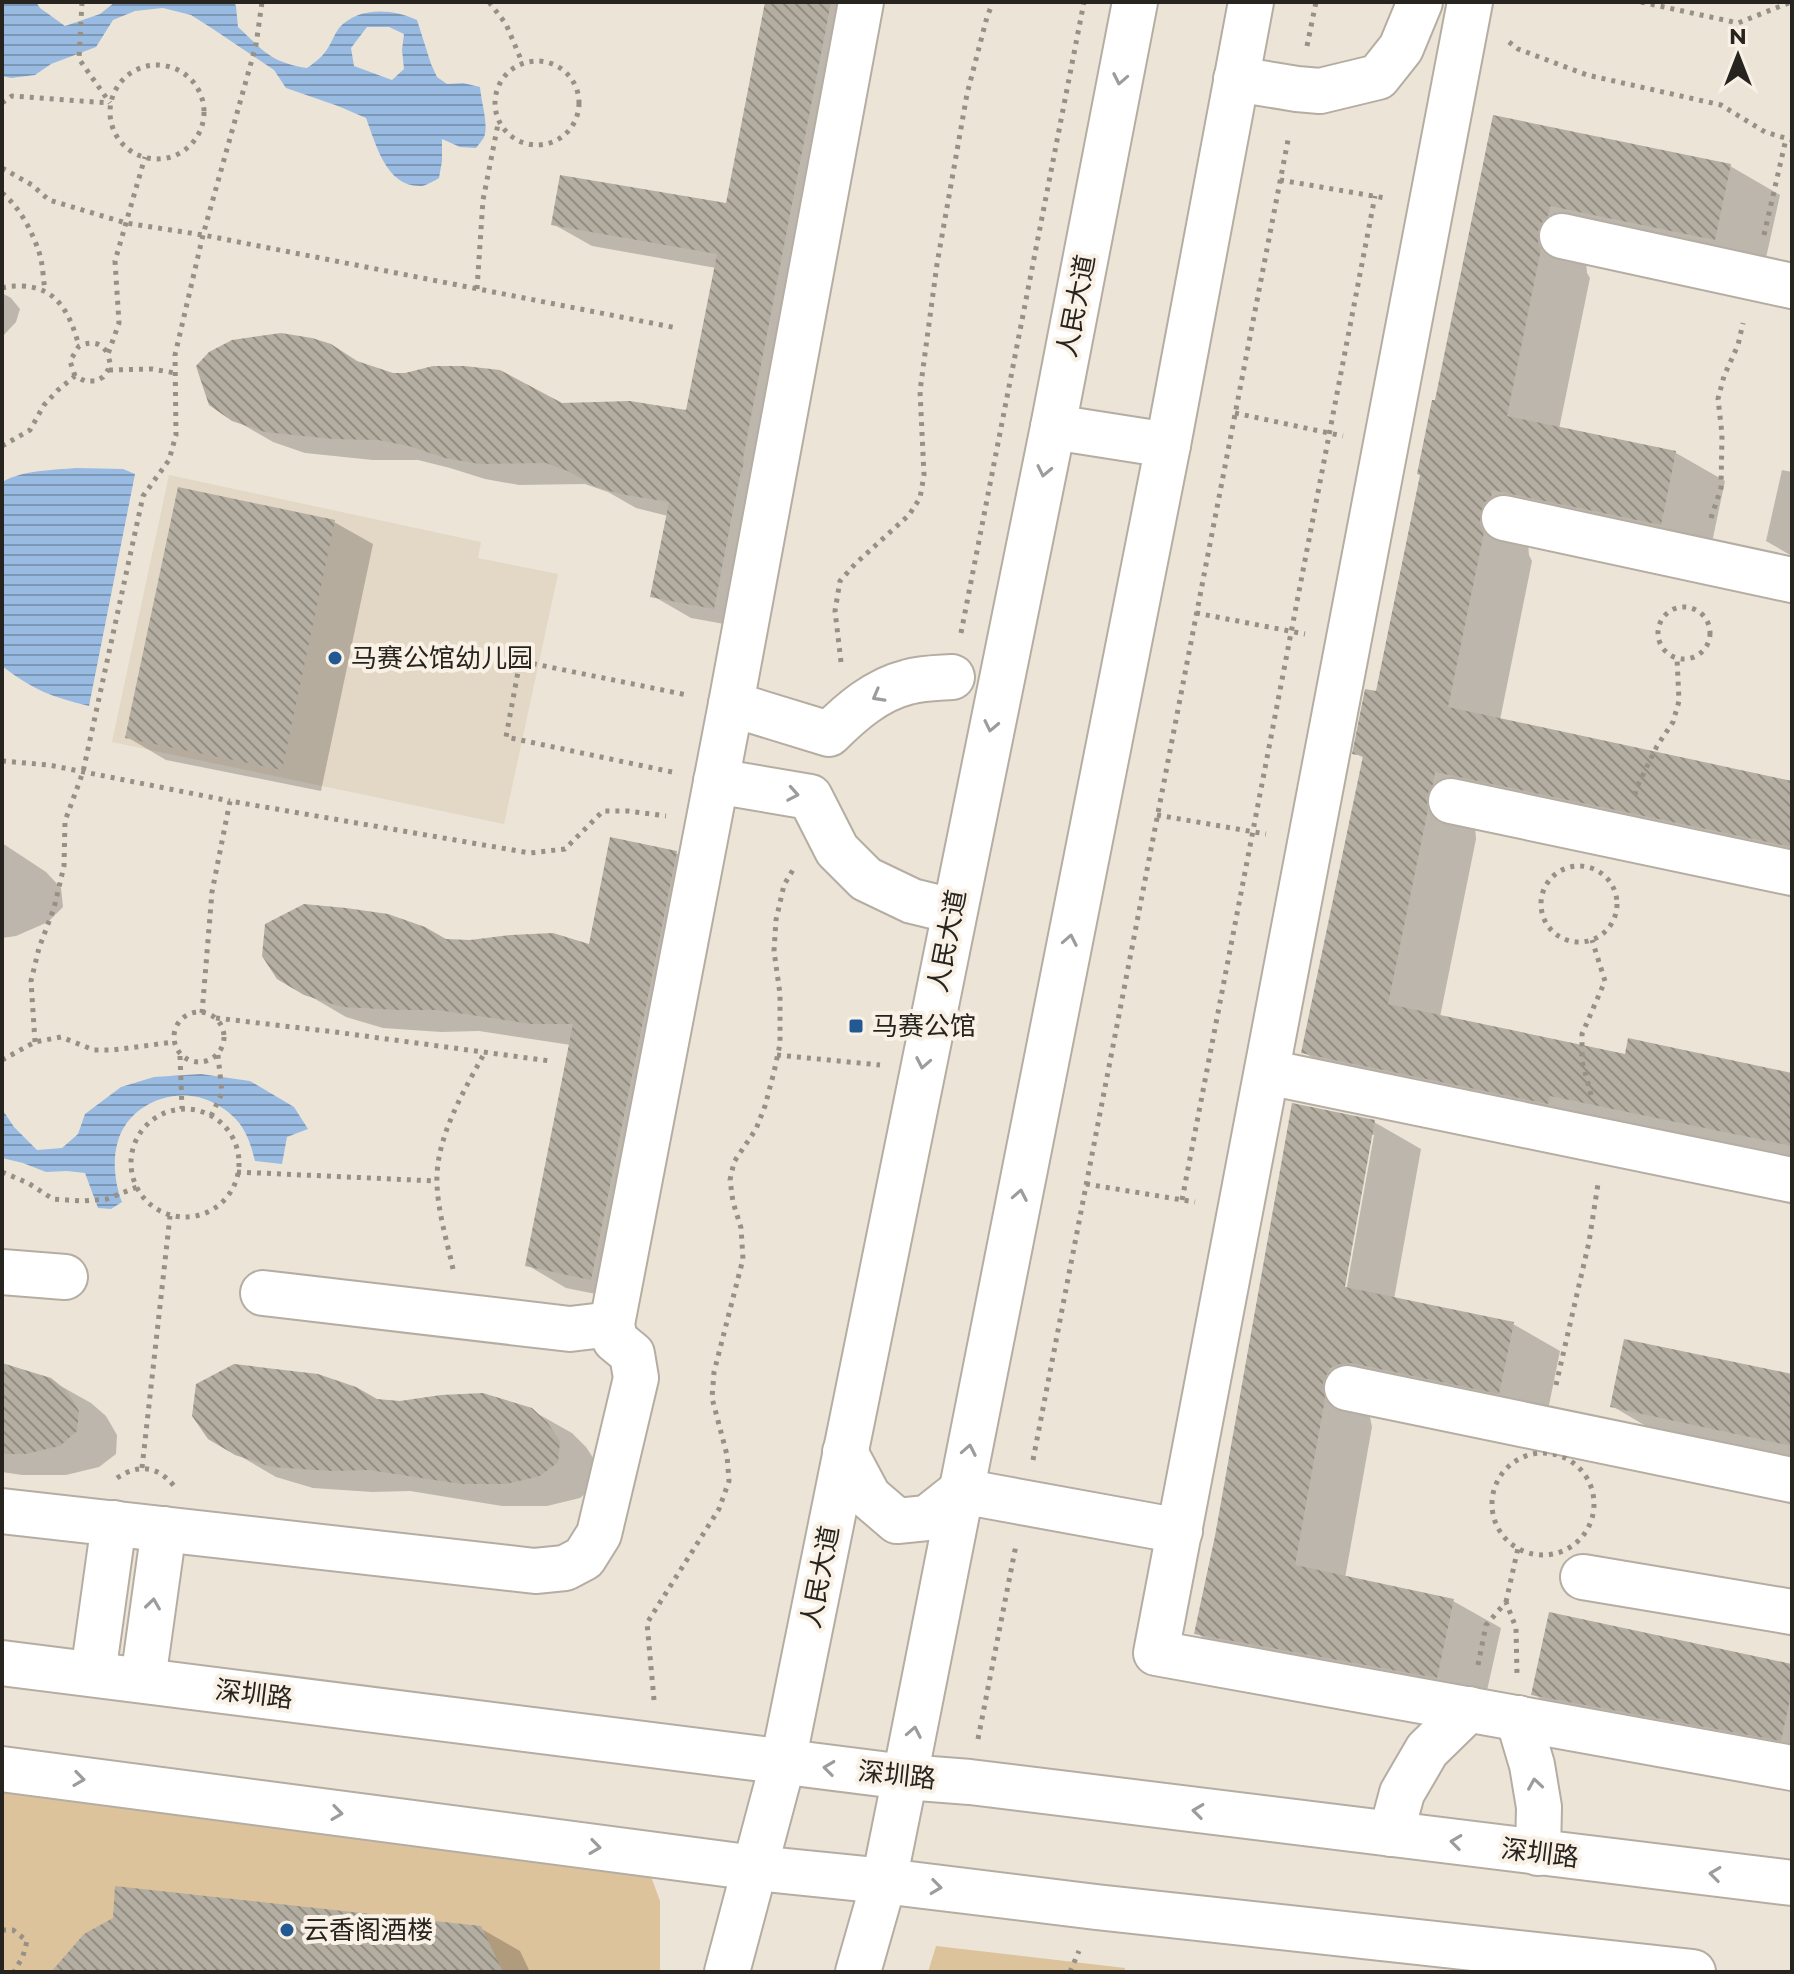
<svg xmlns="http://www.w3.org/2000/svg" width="1794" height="1974" font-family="Montserrat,'Noto Sans SC',sans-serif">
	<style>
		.built { fill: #e3d7c5 }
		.green { fill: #ddc39c }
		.water { fill: url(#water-rules); fill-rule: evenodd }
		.shadow { fill: #0003; fill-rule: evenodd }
		.building { fill: url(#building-back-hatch) }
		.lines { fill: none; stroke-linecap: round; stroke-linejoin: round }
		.minor-casing { stroke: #b5ada2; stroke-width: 48 }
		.major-casing { stroke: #b5ada2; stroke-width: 48 }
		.path { stroke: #969087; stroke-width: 5; stroke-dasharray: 4 6; stroke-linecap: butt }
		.minor { stroke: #fff; stroke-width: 44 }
		.major { stroke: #fff; stroke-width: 44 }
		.oneway { stroke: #9e9c9b }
		.poi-dot { fill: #235992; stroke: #f9f1e5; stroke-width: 3 }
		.labels { text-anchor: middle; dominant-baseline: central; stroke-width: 8; stroke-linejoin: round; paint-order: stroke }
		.street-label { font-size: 26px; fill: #272420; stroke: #f9f1e5 }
		.poi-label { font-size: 26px; fill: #272420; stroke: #f9f1e5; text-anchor: start }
	</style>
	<defs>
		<pattern id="water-rules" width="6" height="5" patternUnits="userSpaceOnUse" patternTransform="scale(2)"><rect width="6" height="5" fill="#99bbe2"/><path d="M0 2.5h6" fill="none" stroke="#7d98b7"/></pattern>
		<pattern id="building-back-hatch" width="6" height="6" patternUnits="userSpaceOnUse" patternTransform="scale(2)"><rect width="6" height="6" fill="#b4ada1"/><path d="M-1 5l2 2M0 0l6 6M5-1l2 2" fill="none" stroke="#928d83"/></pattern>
	</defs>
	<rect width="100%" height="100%" fill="#ece4d7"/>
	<path class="built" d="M 169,475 L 481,542 L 478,558 L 558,574 L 504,824 L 112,742 Z"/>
	<g class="green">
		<path d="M 2,1779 L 642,1852 L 660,1901 L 660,1972 L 2,1972 Z"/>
		<path d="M 936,1946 L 1125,1968 L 1124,1972 L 928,1972 Z"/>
	</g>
	<g class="water">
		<path d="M 2,2 L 36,2 L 40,8 L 65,26 L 100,14 L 115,2 L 234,2 L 236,6 L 238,27 C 264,51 270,62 307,68 C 314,63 321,58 326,51 C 331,44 334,35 339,28 C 359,6 393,9 417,20 L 431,64 L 437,77 L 447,84 L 463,83 L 480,87 C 481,101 489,126 484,137 C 484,138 476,148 476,148 L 460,147 L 442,139 L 442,161 L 439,178 C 434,181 427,185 422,186 C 386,188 376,144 366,118 L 338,106 L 286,88 L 274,70 L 213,29 L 191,15 L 163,8 L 135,11 L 113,20 L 96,47 L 51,64 L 35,75 L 11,78 L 2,76 ZM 367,27 L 389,27 L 404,34 L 402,50 L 404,69 L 392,80 L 354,66 L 351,48 Z"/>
		<path d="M 77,468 L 123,469 L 135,474 L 89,706 C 52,697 33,690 2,666 L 2,482 C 23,470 53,470 77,468 Z"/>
		<path d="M 201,1074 L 250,1081 L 294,1107 L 308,1129 L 287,1137 L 282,1164 L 255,1161 C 252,1149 249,1138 242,1127 C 235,1116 225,1109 214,1103 C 179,1084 129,1102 118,1141 C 112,1160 115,1184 122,1202 L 111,1209 L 98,1208 L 85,1173 L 67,1171 L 46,1172 L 23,1163 L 2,1158 L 2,1109 L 14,1127 L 37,1150 L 62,1148 L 78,1134 L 85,1114 L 121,1087 L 154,1077 Z"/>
	</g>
	<g class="shadow">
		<path d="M 767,2 L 873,2 L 752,629 L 691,618 L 653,596 L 668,516 L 636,508 L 608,492 L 585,484 L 519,485 L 485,479 L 450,468 L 418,460 L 373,460 L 305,453 L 273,442 L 233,419 L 364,366 L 393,375 L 562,405 L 688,412 L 716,268 L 592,246 L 553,224 L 728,206 Z"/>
		<path d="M 1495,117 L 1730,166 L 1780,195 L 1764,267 L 1586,260 L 1587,273 L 1590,278 L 1559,429 L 1676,453 L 1725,481 L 1710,552 L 1528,542 L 1529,555 L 1532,561 L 1500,720 L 1792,782 L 1792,864 L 1475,826 L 1476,839 L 1440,1017 L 1626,1056 L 1792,1075 L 1792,1163 L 1352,1081 L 1303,1052 L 1364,758 L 1355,753 L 1377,694 Z"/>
		<path d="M 2,293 L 11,298 L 20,309 L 16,322 L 2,337 Z"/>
		<path d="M 1782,470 L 1792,472 L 1792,556 L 1766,541 Z"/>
		<path d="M 334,522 L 373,544 L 321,791 L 166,760 L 127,737 Z"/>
		<path d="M 2,843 L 46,872 L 61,888 L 63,907 L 48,922 L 16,936 L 2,938 Z"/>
		<path d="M 676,853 L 715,876 L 630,1301 L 566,1288 L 527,1265 L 571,1045 L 479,1031 L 441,1032 L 383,1028 L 346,1017 L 279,978 L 446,941 L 591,947 Z"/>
		<path d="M 1374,1122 L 1421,1149 L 1394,1299 L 1513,1324 L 1560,1351 L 1546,1420 L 1369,1412 L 1372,1427 L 1345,1578 L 1453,1601 L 1501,1628 L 1484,1704 L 1243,1661 L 1196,1633 ZM 1370,1135 L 1374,1135 L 1345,1297 L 1341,1296 Z"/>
		<path d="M 2,1365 L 50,1380 L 91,1403 L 106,1416 L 117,1435 L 116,1454 L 99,1467 L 66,1475 L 22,1475 L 2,1472 Z"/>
		<path d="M 1792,1376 L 1792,1464 L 1666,1438 L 1612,1406 Z"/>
		<path d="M 377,1401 L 531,1410 L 572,1433 L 586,1447 L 598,1465 L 597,1484 L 580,1498 L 547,1506 L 502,1506 L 410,1491 L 372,1492 L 313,1488 L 276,1477 L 209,1438 Z"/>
		<path d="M 1792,1666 L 1792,1763 L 1588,1726 L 1533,1694 Z"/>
		<path d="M 480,1928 L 520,1951 L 530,1972 L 67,1972 Z"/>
	</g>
	<g class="building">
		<path d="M 765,2 L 831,2 L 743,458 L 744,463 L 739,479 L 714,609 L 650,597 L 669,502 L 620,494 L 596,487 L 568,471 L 546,463 L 480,464 L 445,458 L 409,446 L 378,440 L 333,439 L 265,432 L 232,421 L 209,405 L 196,366 L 209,352 L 232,340 L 281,333 L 312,338 L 331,344 L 357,361 L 393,373 L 405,373 L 433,366 L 464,366 L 500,370 L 562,403 L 630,401 L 686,410 L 717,254 L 551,225 L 560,175 L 726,203 Z"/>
		<path d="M 1493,115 L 1731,164 L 1715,240 L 1550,206 L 1548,216 L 1543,220 L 1538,231 L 1538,243 L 1541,249 L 1507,416 L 1676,451 L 1661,525 L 1492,490 L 1491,498 L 1485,502 L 1480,514 L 1480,525 L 1484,532 L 1448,707 L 1792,781 L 1792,847 L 1435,772 L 1433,784 L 1426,797 L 1428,809 L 1388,1004 L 1625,1054 L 1628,1038 L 1792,1073 L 1792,1146 L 1550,1096 L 1548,1104 L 1301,1053 L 1363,756 L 1352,754 L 1365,689 L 1376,691 L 1420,475 L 1417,474 L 1432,400 L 1435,400 Z"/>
		<path d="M 178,487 L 335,520 L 282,770 L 125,738 Z"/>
		<path d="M 610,837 L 677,851 L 591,1280 L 525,1266 L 573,1024 L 531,1024 L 438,1010 L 400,1010 L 342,1007 L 304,995 L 277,979 L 262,956 L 265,924 L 304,904 L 346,908 L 388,914 L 425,927 L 446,939 L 470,940 L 511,935 L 553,933 L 589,944 Z"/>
		<path d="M 1292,1103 L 1375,1120 L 1345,1287 L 1514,1322 L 1499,1394 L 1351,1363 L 1340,1364 L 1330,1368 L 1323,1382 L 1325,1399 L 1295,1565 L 1454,1599 L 1437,1678 L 1194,1634 L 1215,1536 Z"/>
		<path d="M 1624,1339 L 1792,1374 L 1792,1446 L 1610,1407 Z"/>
		<path d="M 2,1363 L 51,1378 L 67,1391 L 79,1411 L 77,1431 L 60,1446 L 25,1454 L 2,1454 Z"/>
		<path d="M 234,1364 L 318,1374 L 356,1387 L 377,1399 L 400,1401 L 441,1395 L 483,1393 L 532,1408 L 547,1422 L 560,1441 L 558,1462 L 540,1476 L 506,1484 L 461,1484 L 369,1470 L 331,1471 L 272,1467 L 235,1455 L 208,1439 L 192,1416 L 196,1384 Z"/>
		<path d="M 1549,1612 L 1792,1664 L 1792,1689 L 1781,1741 L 1531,1695 Z"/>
		<path d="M 115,1886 L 481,1926 L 503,1972 L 51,1972 L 84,1934 L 113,1918 Z"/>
	</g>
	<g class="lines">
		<defs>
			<g id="minor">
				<path d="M 1470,2 L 1156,1653 L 1792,1768"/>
				<path d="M 1236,79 L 1297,89 L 1320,91 L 1378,77 L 1401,48 L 1420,2"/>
				<path d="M 1562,236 L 1792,286"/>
				<path d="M 1504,518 L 1792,580"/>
				<path d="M 731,704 L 829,734 C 851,712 876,690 908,682 C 922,678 938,678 952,677"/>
				<path d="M 716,781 L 810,797 L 837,850 L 866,879 L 912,901 L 953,911"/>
				<path d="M 1451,801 L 1792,873"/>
				<path d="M 1267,1072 L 1792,1180"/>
				<path d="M 2,1272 L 65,1277"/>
				<path d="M 263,1293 L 570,1329 L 612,1324"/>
				<path d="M 1347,1388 L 1792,1480"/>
				<path d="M 961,1491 L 1180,1531"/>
				<path d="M 2,1511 L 535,1571 L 565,1568 L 584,1558 L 599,1534 L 636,1378 L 632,1354 L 615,1340 L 612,1324 L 731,704 L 861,2"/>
				<path d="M 1583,1577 L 1792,1612"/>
				<path d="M 2,1663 L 905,1777 L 970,1782 L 1792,1883"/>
				<path d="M 93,1674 L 114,1523"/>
				<path d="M 143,1680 L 164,1529"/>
				<path d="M 1518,1718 L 1532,1765 L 1539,1807 L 1538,1853"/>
				<path d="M 2,1769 L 755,1868 L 884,1881 L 1096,1907 L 1693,1972"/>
				<path d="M 1391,1834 L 1402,1793 L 1427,1750 L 1469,1709"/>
			</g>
			<g id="major">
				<path d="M 1053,427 L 1168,445"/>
				<path d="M 845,1452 L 869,1497 L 897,1521 L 927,1518 L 961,1491"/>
				<path d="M 727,1972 L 783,1762 L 1053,427 L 1135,2"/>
				<path d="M 858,1972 L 884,1881 L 905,1777 L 1168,445 L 1251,2"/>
			</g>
		</defs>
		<use href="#minor" class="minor-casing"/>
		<use href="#major" class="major-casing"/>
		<g class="path">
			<path d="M 82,2 L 79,59 L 110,103"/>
			<path d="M 489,2 L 506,24 L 522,62"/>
			<path d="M 1641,2 L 1738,23 L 1791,2"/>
			<path d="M 1509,42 L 1518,49 L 1587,75 L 1721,105 L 1765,132 L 1792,140"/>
			<path d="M 1307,46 L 1316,2"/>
			<circle cx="537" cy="103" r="42"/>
			<circle cx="157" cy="112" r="47"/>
			<path d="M 2,103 L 12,96 L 109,103"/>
			<path d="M 2,168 L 32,185 L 49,200 L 126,223 L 203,235 L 677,328"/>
			<path d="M 1280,180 L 1385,198"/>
			<path d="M 2,193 C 19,206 32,231 39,252 C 43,264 43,278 45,290"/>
			<path d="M 1764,235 L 1786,139"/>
			<path d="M 2,288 C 8,286 14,286 21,286 C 58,287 70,314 79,346"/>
			<path d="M 477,289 L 483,200 L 498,124"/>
			<path d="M 109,370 L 152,369 L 175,373"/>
			<path d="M 75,376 L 70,361 L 79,346 C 92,341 101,342 108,354"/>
			<path d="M 1235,413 L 1343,436"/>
			<path d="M 2,446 L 30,430 L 44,405 L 58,390 L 75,376 L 85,381 L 96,381 L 103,377 L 108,370 L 110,363 L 108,354 L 119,323 L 115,261 L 145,157"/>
			<path d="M 1711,518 L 1721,488 L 1722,434 L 1718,399 L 1724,376 L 1738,345 L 1743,323"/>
			<circle cx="1684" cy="633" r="26"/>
			<path d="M 1196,613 L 1305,634"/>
			<path d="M 961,633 L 1084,2"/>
			<path d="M 841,662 L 835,611 L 840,581 L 855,564 L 909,515 L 920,498 L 924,475 L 920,391 L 937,264 L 967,94 L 987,17 L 993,2"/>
			<path d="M 2,761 L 49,765 L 230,801"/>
			<path d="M 672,772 L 506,737 L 520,661 L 687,695"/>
			<path d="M 1635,795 L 1636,789 L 1657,746 L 1673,722 L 1679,701 L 1677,658"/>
			<path d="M 1157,815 L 1266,834"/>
			<circle cx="1579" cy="904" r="38"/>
			<circle cx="199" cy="1037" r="25"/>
			<path d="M 202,1013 L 212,892 L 230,801 L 530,853 L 565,849 L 603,811 L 628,811 L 666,816"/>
			<path d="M 216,1018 L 335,1032 L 550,1061"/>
			<path d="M 35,1042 L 31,981 L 39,948 L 54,908 L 64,866 L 65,821 L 83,772 L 143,496 L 169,460 L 176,435 L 175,355 L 203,235 L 256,45 L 262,2"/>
			<path d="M 777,1055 L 880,1065"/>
			<path d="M 180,1056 L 182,1109"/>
			<path d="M 2,1060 L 35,1042 L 61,1037 L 94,1050 L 113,1050 L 174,1042"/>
			<path d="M 1591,1095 L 1582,1061 L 1582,1034 L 1605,981 L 1592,940"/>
			<circle cx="185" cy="1163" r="54"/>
			<path d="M 211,1116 L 222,1093 L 218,1055"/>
			<path d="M 2,1172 L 28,1183 L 53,1199 L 81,1201 L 107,1199 L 137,1187"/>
			<path d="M 237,1172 L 436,1181"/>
			<path d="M 1086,1184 L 1195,1202"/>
			<path d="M 1182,1200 L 1375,196"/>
			<path d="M 453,1269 C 447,1241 438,1213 437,1184 C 435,1138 464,1091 485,1052"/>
			<path d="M 1556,1385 L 1589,1242 L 1598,1184"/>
			<circle cx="1543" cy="1504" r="51"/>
			<path d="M 1033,1460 L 1289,135"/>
			<path d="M 142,1468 L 170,1216"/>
			<path d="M 117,1478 C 138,1464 157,1465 174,1486"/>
			<path d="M 1506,1602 L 1518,1548"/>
			<path d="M 1478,1665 L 1486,1625 L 1506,1602 L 1516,1628 L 1517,1674"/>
			<path d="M 654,1700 L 647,1623 L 719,1509 L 729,1481 L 727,1455 L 712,1398 L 714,1372 L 743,1259 L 741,1228 L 733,1202 L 730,1180 L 734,1162 L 756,1129 L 765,1106 L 774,1072 L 780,1044 L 780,994 L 774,951 L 776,920 L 784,885 L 794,868"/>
			<path d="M 978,1739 L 1016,1545"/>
			<path d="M 2,1930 L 13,1930 L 27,1941 L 23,1956 L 14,1972"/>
			<path d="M 1070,1972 L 1079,1951"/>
		</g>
		<use href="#minor" class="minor"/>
		<use href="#major" class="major"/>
	</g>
	<defs><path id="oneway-chevron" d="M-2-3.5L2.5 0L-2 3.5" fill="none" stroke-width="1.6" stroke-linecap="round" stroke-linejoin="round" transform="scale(2)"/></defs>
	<g class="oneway">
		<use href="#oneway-chevron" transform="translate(1120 79) rotate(101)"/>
		<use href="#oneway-chevron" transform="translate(1044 471) rotate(102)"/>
		<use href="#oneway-chevron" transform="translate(878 696) rotate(151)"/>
		<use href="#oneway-chevron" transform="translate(991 726) rotate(102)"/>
		<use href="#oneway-chevron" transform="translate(793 794) rotate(10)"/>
		<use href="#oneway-chevron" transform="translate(1070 940) rotate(-79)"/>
		<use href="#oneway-chevron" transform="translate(923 1063) rotate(101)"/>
		<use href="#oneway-chevron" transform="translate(1020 1195) rotate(-79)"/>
		<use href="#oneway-chevron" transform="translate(969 1450) rotate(-79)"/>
		<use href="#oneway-chevron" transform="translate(153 1604) rotate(-82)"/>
		<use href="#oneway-chevron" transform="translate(914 1732) rotate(-79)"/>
		<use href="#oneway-chevron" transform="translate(829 1768) rotate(-173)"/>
		<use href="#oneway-chevron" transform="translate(79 1779) rotate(8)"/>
		<use href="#oneway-chevron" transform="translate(1535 1784) rotate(-99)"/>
		<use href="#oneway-chevron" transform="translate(1198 1811) rotate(-173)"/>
		<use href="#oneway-chevron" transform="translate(337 1813) rotate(8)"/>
		<use href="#oneway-chevron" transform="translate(1456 1842) rotate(-173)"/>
		<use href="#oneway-chevron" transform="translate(595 1847) rotate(8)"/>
		<use href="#oneway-chevron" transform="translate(1715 1874) rotate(-173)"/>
		<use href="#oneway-chevron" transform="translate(936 1887) rotate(7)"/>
	</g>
	<g class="poi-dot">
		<circle cx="335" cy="658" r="8"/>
		<rect x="848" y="1018" width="16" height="16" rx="4"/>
		<circle cx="287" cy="1930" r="8"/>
	</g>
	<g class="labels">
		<g class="street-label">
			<text transform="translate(1076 306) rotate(-79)">人民大道</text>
			<text transform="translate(947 941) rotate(-79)">人民大道</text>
			<text transform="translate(820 1577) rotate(-79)">人民大道</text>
			<text transform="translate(254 1694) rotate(7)">深圳路</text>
			<text transform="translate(897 1775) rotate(6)">深圳路</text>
			<text transform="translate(1540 1853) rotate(7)">深圳路</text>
		</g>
		<g class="poi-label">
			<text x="351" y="658">马赛公馆幼儿园</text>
			<text x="872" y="1026">马赛公馆</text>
			<text x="303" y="1930">云香阁酒楼</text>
		</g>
	</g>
	<rect width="1794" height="1974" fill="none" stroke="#272420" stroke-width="8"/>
	<g transform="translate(1738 56)" stroke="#f9f1e5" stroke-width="6" paint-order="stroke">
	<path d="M0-6L14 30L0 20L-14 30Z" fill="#272420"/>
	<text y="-12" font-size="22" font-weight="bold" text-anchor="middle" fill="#272420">N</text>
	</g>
</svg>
